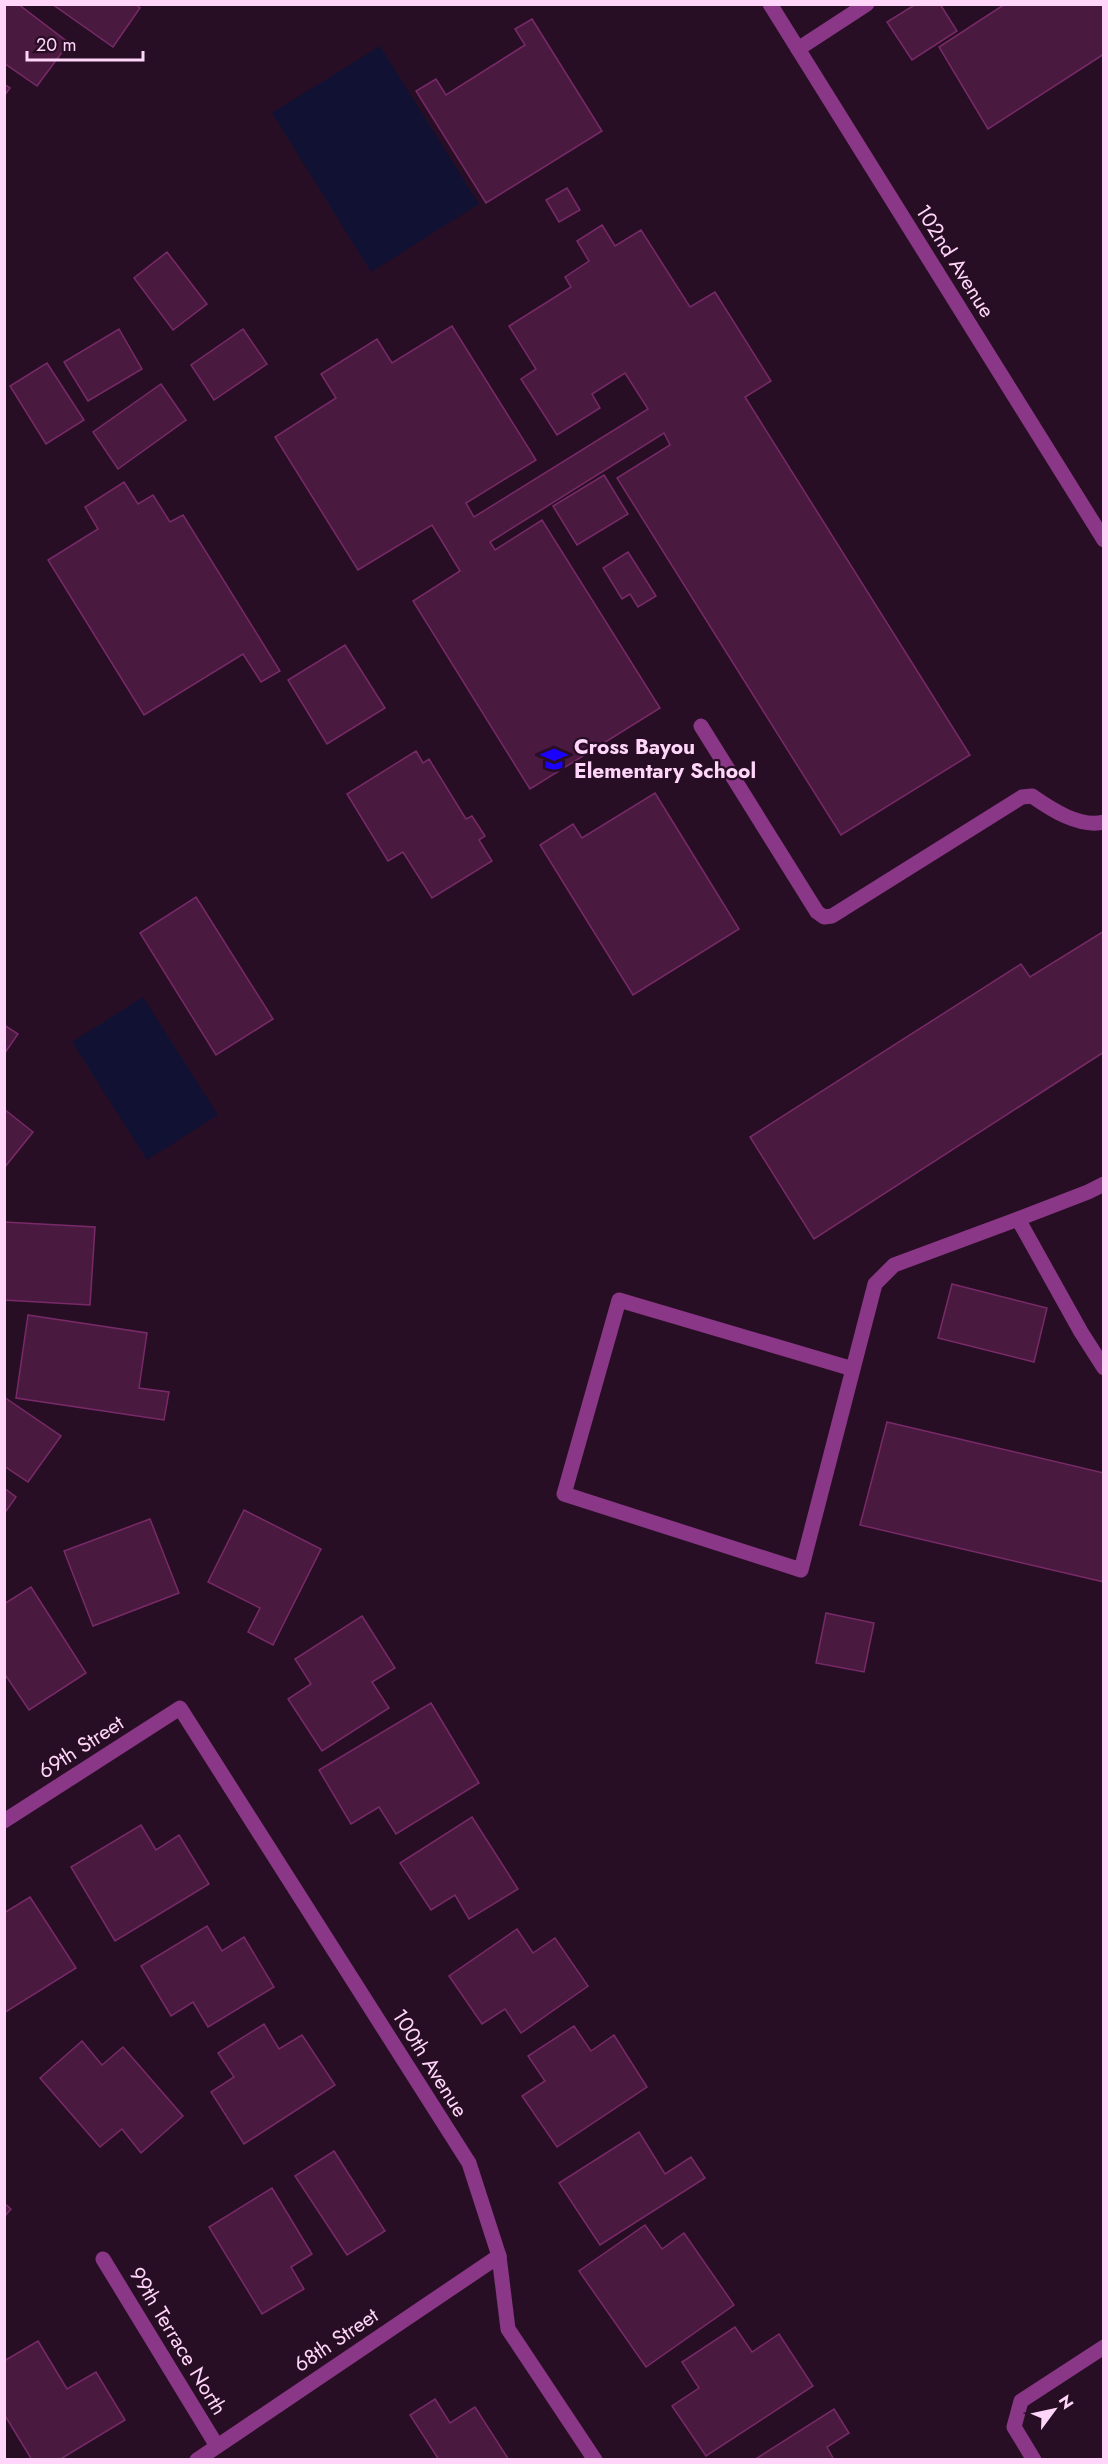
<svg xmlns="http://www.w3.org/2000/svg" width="1108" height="2464" font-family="Jost,sans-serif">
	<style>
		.green { fill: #111233 }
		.building { fill: #4a1940; stroke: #782a68; stroke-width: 1.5 }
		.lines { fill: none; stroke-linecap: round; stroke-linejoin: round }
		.minor { stroke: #8a3787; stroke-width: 15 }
		.labels { text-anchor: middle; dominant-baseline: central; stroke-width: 4.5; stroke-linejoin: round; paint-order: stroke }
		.street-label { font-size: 21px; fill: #ffd6fa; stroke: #280e24 }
		.poi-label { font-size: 21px; font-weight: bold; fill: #ffd6fa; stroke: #280e24; text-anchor: start }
	</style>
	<rect width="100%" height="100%" fill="#280e24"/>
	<g class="green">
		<path d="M 380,46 L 479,204 L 371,272 L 272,113 Z"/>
		<path d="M 143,997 L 218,1115 L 147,1160 L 72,1042 Z"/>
	</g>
	<g class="building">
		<path d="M 4,4 L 18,4 L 69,43 L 37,86 L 4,63 Z"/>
		<path d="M 52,4 L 135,4 L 140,8 L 113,47 Z"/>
		<path d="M 916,4 L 940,4 L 957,31 L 912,60 L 887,22 Z"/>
		<path d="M 1005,4 L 1104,4 L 1104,54 L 988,129 L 939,47 Z"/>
		<path d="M 532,19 L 602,131 L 486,203 L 416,91 L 436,79 L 446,95 L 525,45 L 515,29 Z"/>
		<path d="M 4,84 L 10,88 L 4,96 Z"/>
		<path d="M 567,188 L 580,210 L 559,222 L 546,200 Z"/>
		<path d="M 602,225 L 615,246 L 641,230 L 690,307 L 715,292 L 771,381 L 745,397 L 970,755 L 841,835 L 617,478 L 670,445 L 664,433 L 490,542 L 495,550 L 542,520 L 660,708 L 530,789 L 413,601 L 460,571 L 432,525 L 358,570 L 275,437 L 336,398 L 321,374 L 377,339 L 392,363 L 452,326 L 536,460 L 466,503 L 474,517 L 648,409 L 625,373 L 592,394 L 600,408 L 557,435 L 521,379 L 536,369 L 509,326 L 571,287 L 565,277 L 589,261 L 577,241 Z"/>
		<path d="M 167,252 L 207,304 L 173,330 L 134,278 Z"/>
		<path d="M 119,329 L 142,369 L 88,401 L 64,362 Z"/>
		<path d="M 243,329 L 267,364 L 214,400 L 191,365 Z"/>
		<path d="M 47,363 L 84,420 L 46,444 L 10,386 Z"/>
		<path d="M 161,384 L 186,420 L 118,469 L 93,432 Z"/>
		<path d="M 604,475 L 628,514 L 577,545 L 553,506 Z"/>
		<path d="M 124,482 L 138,504 L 153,495 L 170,522 L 183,515 L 280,671 L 261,682 L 243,654 L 144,715 L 48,560 L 98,529 L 85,507 Z"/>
		<path d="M 628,552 L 656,596 L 638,607 L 630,594 L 622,599 L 603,568 Z"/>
		<path d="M 345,645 L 385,708 L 327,744 L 288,680 Z"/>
		<path d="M 416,751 L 423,763 L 429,759 L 466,819 L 472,816 L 485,836 L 479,840 L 492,861 L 432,898 L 403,852 L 388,861 L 347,794 Z"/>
		<path d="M 655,793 L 739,929 L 633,995 L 540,845 L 573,824 L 582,838 Z"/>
		<path d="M 196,897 L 273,1019 L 216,1055 L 140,933 Z"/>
		<path d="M 1104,931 L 1104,1052 L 814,1239 L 750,1137 L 1021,964 L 1030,977 Z"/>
		<path d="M 4,1025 L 18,1034 L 4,1054 Z"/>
		<path d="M 4,1109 L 33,1132 L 4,1168 Z"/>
		<path d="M 4,1222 L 95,1227 L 90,1305 L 4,1300 Z"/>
		<path d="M 952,1284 L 1047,1308 L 1034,1362 L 938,1338 Z"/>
		<path d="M 28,1315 L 147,1333 L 139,1388 L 169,1392 L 164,1420 L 16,1398 Z"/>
		<path d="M 4,1397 L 61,1436 L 28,1482 L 4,1466 Z"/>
		<path d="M 887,1422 L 1104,1473 L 1104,1582 L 860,1525 Z"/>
		<path d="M 4,1488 L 16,1497 L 4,1514 Z"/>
		<path d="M 244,1510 L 321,1549 L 273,1645 L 248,1632 L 260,1608 L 208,1582 Z"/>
		<path d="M 150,1519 L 179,1593 L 93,1626 L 64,1551 Z"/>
		<path d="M 31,1587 L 86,1673 L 29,1710 L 4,1673 L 4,1604 Z"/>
		<path d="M 826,1613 L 874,1623 L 864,1672 L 816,1663 Z"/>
		<path d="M 362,1616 L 395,1668 L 372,1682 L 389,1708 L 322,1751 L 288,1699 L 311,1684 L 295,1659 Z"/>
		<path d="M 431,1703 L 479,1783 L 396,1834 L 379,1807 L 351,1824 L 319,1770 Z"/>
		<path d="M 472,1817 L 518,1889 L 469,1919 L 455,1895 L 431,1910 L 400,1863 Z"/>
		<path d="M 141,1825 L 156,1850 L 179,1835 L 209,1884 L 115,1941 L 71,1867 Z"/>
		<path d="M 30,1897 L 76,1968 L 4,2013 L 4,1913 Z"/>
		<path d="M 207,1926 L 222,1951 L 244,1937 L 274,1987 L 208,2027 L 193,2002 L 171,2016 L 141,1966 Z"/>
		<path d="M 517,1929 L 533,1953 L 555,1938 L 588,1986 L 521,2033 L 505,2009 L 482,2024 L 449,1976 Z"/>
		<path d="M 264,2024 L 279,2049 L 302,2035 L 335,2085 L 244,2144 L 211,2092 L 234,2077 L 218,2053 Z"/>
		<path d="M 574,2026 L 591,2051 L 614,2035 L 647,2087 L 557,2147 L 522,2096 L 545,2081 L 528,2056 Z"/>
		<path d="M 82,2041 L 102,2065 L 123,2047 L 183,2116 L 141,2153 L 122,2129 L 100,2147 L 40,2078 Z"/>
		<path d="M 639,2132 L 665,2174 L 691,2157 L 705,2178 L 600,2245 L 559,2183 Z"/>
		<path d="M 334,2151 L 385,2231 L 347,2255 L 295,2176 Z"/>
		<path d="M 272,2188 L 312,2254 L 291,2267 L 304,2289 L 262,2314 L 209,2227 Z"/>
		<path d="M 4,2203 L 11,2209 L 4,2217 Z"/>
		<path d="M 645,2225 L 662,2249 L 684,2233 L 734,2305 L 646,2367 L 579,2271 Z"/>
		<path d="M 735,2327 L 752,2352 L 779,2334 L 813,2386 L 706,2456 L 672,2406 L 699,2388 L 682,2362 Z"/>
		<path d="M 38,2341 L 67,2389 L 96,2372 L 125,2420 L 59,2460 L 32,2460 L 4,2414 L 4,2361 Z"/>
		<path d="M 435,2399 L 450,2423 L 475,2407 L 509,2460 L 439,2460 L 410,2415 Z"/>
		<path d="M 834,2409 L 849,2433 L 827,2447 L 834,2460 L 754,2460 Z"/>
	</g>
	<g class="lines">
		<g class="minor">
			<path d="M 770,4 L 1104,540"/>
			<path d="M 798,49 L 867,4"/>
			<path d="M 701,726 L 817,912 L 824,917 L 832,916 L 1022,797 L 1032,796 C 1052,810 1080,828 1104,822"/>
			<path d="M 1104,1184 L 1088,1192 L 1018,1219 L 1081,1332 L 1104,1368"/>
			<path d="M 853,1369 L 619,1300 L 564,1494 L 801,1570 L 875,1284 L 894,1265 L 1018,1219"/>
			<path d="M 4,1821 L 180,1708 L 469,2163 L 499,2256 L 508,2329 L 595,2460"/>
			<path d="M 103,2259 L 217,2446"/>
			<path d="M 197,2460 L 499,2256"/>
			<path d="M 1034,2460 L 1014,2427 L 1021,2401 L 1104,2347"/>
		</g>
	</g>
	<defs>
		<symbol id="school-bare" viewBox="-9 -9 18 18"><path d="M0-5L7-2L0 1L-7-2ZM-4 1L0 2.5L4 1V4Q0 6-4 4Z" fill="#1b02ff" stroke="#280e24" stroke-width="2.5" paint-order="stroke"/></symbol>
	</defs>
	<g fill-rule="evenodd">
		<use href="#school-bare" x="535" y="740" width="38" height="38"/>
	</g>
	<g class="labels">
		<g class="street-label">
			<text transform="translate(955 261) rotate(58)">102nd Avenue</text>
			<text transform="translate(81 1747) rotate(-33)">69th Street</text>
			<text transform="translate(430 2063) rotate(58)">100th Avenue</text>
			<text transform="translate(336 2340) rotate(-34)">68th Street</text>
			<text transform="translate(178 2341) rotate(59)">99th Terrace North</text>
		</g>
		<g class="poi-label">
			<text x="574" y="747">Cross Bayou<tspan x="574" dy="24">Elementary School</tspan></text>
		</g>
	</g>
	<rect width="1108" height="2464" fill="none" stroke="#ffd6fa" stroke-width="12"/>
	<g transform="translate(1054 2410) rotate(57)" stroke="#280e24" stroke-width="4.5" paint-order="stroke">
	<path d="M0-4.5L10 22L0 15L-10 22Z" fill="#ffd6fa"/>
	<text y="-9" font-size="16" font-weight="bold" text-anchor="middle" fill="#ffd6fa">N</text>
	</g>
	<path d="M27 51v9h116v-9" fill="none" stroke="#ffd6fa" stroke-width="3"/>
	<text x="36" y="51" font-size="18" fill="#ffd6fa" stroke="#280e24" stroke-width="4.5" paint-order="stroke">20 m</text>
</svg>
